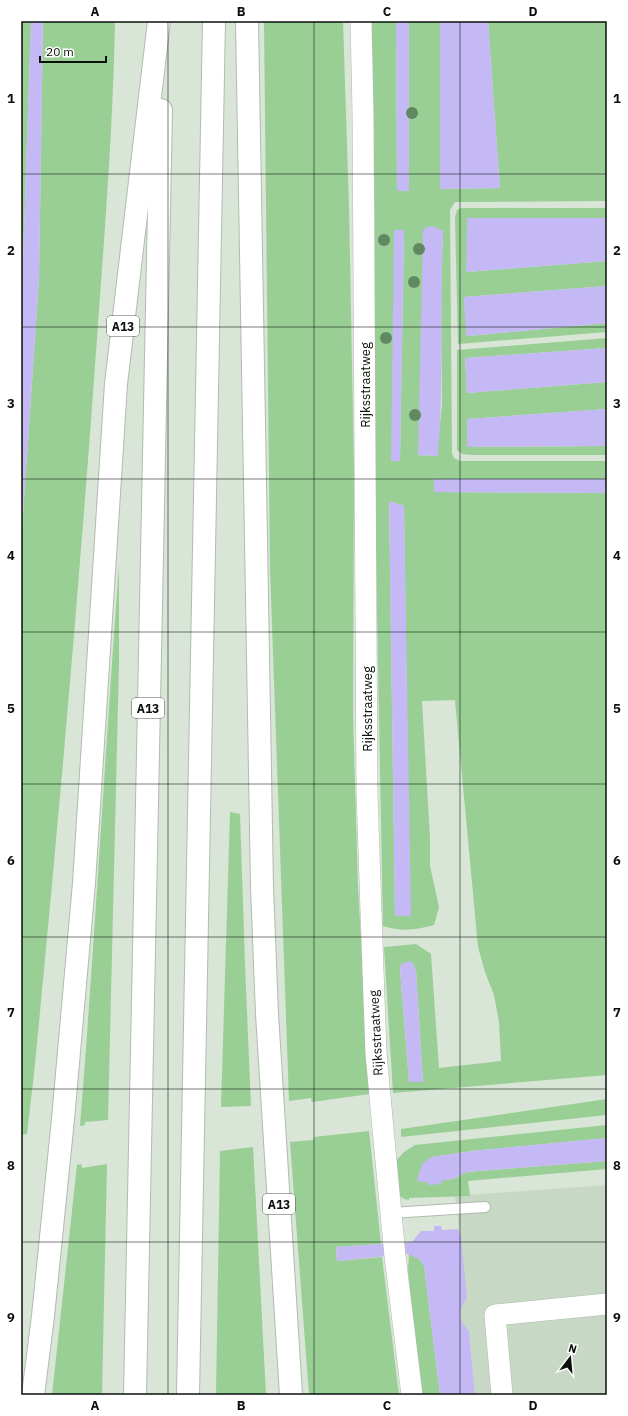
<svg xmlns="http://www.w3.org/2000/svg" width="628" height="1416" font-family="'IBM Plex Sans',sans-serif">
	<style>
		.built { fill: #c7d9c5 }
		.green { fill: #99cf95; fill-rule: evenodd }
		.water { fill: #c4b9f4 }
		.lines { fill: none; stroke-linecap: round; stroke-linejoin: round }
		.service-casing { stroke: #b0bcaf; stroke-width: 12 }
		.minor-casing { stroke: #b0bcaf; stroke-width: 22 }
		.motorway-casing { stroke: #b0bcaf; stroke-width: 24 }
		.service { stroke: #fff; stroke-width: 10 }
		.minor { stroke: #fff; stroke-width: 21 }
		.motorway { stroke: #fff; stroke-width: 22 }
		.tree { fill: #618961 }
		.grid { fill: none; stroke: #0b100b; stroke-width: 1; stroke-opacity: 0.55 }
		.labels { text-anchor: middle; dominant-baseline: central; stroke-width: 3; stroke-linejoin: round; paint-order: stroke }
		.shield { fill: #fff; stroke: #545854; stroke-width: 1 }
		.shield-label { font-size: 12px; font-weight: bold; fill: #0b100b }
		.street-label { font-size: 13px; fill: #0b100b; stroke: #fff }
		.neatline { fill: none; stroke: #0b100b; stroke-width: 1.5 }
		.grid-label { font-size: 13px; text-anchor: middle; font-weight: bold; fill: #0b100b }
	</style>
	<rect width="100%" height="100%" fill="#d8e5d7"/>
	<path class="built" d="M 607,1185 L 607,1395 L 475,1395 L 469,1331 L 463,1325 L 459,1315 L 461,1306 L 467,1298 L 455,1196 Z"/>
	<g class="green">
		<path d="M 21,21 L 31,21 L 21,319 Z"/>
		<path d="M 43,21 L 115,21 C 113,136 103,251 95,366 C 78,602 57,838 34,1074 L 27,1134 L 21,1135 L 21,544 L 39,279 Z"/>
		<path d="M 264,21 L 343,21 L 349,207 L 354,470 L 353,714 L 358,887 L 370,1094 L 312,1102 L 311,1098 L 289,1101 L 270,569 Z"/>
		<path d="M 371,21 L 396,21 L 397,191 L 409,191 L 409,21 L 440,21 L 440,189 L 500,188 L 488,21 L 607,21 L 607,201 L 455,202 L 450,210 L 452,453 L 454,458 L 460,461 L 607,461 L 607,479 L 434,480 L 434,492 L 607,493 L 607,1075 L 393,1093 L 384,947 L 416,944 L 431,954 L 439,1068 L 501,1061 L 499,1022 L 494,995 L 485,972 L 478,947 L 455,700 L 422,701 L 430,838 L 430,866 L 439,907 L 434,925 C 414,930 403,932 383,926 L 375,507 L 375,224 ZM 395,230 L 404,231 L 400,460 ZM 443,231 L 441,288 L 442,403 L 437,456 L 418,455 ZM 389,501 L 404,506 L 410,916 L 395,915 ZM 400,969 L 416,970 L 423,1082 L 409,1082 Z"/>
		<path d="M 461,208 L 607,208 L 607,218 L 467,218 L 467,272 L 607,261 L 607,286 L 464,297 L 467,336 L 607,323 L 607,332 L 458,344 L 455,218 L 457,210 Z"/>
		<path d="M 607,338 L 607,348 L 465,358 L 467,393 L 607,382 L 607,409 L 467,419 L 467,447 L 607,446 L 607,455 L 472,455 L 462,454 L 457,450 L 457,350 Z"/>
		<path d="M 119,565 L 119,663 L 108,1120 L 85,1122 L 85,1125 L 80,1126 C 95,939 105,752 119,565 Z"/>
		<path d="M 230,812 L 240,814 L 245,964 L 251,1106 L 221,1107 Z"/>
		<path d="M 607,1099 L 607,1115 L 401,1137 L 401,1129 Z"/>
		<path d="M 607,1125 L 607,1138 L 472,1151 L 431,1157 L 427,1182 L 453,1179 L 467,1172 L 607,1161 L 607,1169 L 468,1181 L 470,1196 L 409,1198 L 409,1200 L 404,1199 L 399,1195 L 396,1161 L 404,1152 L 415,1145 Z"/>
		<path d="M 369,1131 L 381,1244 L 336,1247 L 337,1261 L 382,1257 L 399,1395 L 309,1395 L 290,1142 L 313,1140 L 314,1137 Z"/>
		<path d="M 253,1147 L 266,1395 L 216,1395 L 220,1151 Z"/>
		<path d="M 81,1164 L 82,1168 L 107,1164 L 102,1395 L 52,1395 L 77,1165 Z"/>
		<path d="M 409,1254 L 419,1259 L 424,1266 L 440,1395 L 419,1395 L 408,1270 Z"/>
	</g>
	<g class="water">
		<path d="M 31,21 L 43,21 L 39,279 L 21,544 L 21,320 Z"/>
		<path d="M 396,21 L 409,21 L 409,191 L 397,191 Z"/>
		<path d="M 440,21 L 488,21 L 500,188 L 440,189 Z"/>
		<path d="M 467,218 L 607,218 L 607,261 L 466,272 Z"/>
		<path d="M 433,226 L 443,231 C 440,306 444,381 438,456 L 418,455 L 423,230 L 427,227 Z"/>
		<path d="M 394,230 L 404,230 L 400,461 L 391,461 Z"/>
		<path d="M 607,286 L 607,323 L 466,336 L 464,297 Z"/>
		<path d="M 607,348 L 607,382 L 467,393 L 465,358 Z"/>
		<path d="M 607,409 L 607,446 L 467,447 L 467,419 Z"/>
		<path d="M 434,479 L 607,479 L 607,493 L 434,492 Z"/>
		<path d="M 389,501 L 404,506 L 411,916 L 395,916 Z"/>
		<path d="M 409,961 L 413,963 L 416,970 L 423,1082 L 409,1082 L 400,968 L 401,964 Z"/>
		<path d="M 607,1138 L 607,1161 L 467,1172 L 453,1179 L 441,1181 L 441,1184 L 428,1185 L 427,1182 L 420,1182 L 417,1180 L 422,1164 L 431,1157 L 472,1151 Z"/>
		<path d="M 434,1226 L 441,1226 L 442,1230 L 458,1229 L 461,1236 L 467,1298 C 458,1310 458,1320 469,1331 L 475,1395 L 440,1395 L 424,1266 L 419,1259 L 407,1254 L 337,1261 L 336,1247 L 412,1242 L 421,1231 L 434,1231 Z"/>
	</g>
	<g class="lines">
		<defs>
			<path id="service" d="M 391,1213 L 485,1207"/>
			<g id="minor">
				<path d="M 361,21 L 363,112 L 367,793 L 373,970 L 376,1053 L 383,1129 L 395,1256 L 412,1395"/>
				<path d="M 502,1395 L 495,1315 L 607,1304"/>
			</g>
			<g id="motorway">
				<path d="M 247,21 L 262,887 L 267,1014 L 291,1395"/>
				<path d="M 33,1395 L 43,1316 L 63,1119 L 84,883 L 116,384 L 159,21"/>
				<path d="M 135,1395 L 161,110"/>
				<path d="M 188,1395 L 214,21"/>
			</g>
		</defs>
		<use href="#service" class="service-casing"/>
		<use href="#minor" class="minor-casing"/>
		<use href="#motorway" class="motorway-casing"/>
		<use href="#service" class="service"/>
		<use href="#minor" class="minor"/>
		<use href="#motorway" class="motorway"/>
	</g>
	<g class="tree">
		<circle cx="412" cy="113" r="6"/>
		<circle cx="384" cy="240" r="6"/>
		<circle cx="419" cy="249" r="6"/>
		<circle cx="414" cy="282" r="6"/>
		<circle cx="386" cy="338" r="6"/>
		<circle cx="415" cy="415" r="6"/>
	</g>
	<path class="grid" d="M 168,21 L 168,1395M 314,21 L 314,1395M 460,21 L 460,1395M 21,174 L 607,174M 21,327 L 607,327M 21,479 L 607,479M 21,632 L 607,632M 21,784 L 607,784M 21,937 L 607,937M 21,1089 L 607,1089M 21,1242 L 607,1242"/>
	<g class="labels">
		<g class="shield">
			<rect x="107" y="316" width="32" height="20" rx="3"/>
			<rect x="132" y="698" width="32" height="20" rx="3"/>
			<rect x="263" y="1194" width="32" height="20" rx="3"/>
		</g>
		<g class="shield-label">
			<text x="123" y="326">A13</text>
			<text x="148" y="708">A13</text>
			<text x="279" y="1204">A13</text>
		</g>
		<g class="street-label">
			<text transform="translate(365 385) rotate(-90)">Rijksstraatweg</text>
			<text transform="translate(367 709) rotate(-90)">Rijksstraatweg</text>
			<text transform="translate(376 1033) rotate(-93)">Rijksstraatweg</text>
		</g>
	</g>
	<rect width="628" height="1416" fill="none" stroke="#ffffff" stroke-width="44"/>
	<g transform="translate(570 1358) rotate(16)" stroke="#ffffff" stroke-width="3" paint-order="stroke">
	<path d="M0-3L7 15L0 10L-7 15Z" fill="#0b100b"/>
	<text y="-6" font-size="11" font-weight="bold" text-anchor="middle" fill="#0b100b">N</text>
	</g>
	<path d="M40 56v6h66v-6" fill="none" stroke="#0b100b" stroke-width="2"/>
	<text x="46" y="56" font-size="12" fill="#0b100b" stroke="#ffffff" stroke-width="3" paint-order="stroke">20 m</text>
	<rect x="22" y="22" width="584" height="1372" class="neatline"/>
	<g class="grid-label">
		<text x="95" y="16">A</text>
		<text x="241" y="16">B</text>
		<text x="387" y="16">C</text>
		<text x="533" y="16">D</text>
		<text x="11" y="103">1</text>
		<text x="617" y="103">1</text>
		<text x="11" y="255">2</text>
		<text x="617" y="255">2</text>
		<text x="11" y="408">3</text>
		<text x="617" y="408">3</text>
		<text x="11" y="560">4</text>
		<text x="617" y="560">4</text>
		<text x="11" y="713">5</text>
		<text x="617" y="713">5</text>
		<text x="11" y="865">6</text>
		<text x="617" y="865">6</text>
		<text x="11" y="1017">7</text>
		<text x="617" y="1017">7</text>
		<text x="11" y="1170">8</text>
		<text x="617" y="1170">8</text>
		<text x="11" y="1322">9</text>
		<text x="617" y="1322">9</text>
		<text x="95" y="1410">A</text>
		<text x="241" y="1410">B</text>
		<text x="387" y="1410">C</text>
		<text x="533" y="1410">D</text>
	</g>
</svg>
